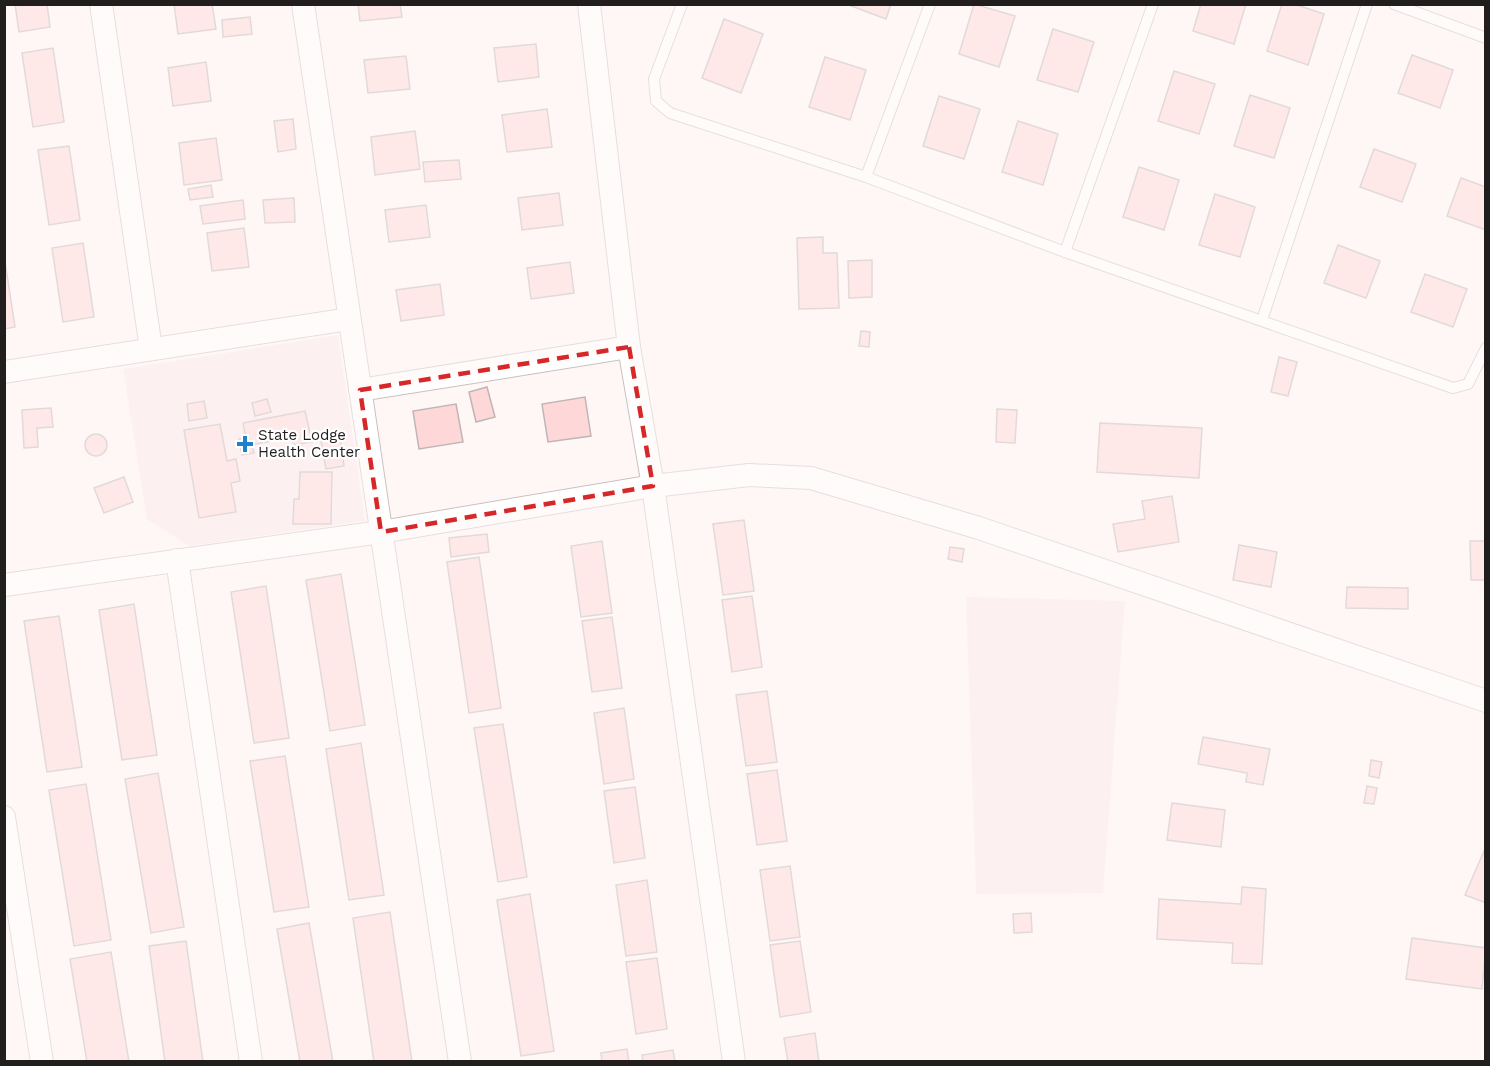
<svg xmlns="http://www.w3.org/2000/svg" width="1490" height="1066" font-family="'Work Sans',sans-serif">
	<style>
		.built { fill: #fae9e9 }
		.building { fill: #fed8d8; stroke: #c0b5b5; stroke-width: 1.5 }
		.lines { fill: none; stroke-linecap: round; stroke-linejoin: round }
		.lane-casing { stroke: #ccc0c0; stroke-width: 12 }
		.street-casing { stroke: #ccc0c0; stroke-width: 24 }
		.lane { stroke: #fff; stroke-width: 10 }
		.street { stroke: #fff; stroke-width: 22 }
		.marked { fill: none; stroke: #d62828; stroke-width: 4.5; stroke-dasharray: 12 8; stroke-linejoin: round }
		.poi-dot { fill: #1f80cc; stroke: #fff; stroke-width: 2 }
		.labels { text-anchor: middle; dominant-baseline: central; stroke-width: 4.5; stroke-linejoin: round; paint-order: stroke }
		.poi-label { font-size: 15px; fill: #221e1e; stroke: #fff; text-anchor: start }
	</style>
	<rect width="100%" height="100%" fill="#fef7f6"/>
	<g class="built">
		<path d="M 338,335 L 365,521 L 189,546 L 147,519 L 123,369 Z"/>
		<path d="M 966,597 L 1125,601 L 1103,893 L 976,894 Z"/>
	</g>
	<g class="building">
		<path d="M 15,4 L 47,4 L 50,27 L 19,32 Z"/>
		<path d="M 174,4 L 212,4 L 216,29 L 178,34 Z"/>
		<path d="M 358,4 L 400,4 L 402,17 L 360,21 Z"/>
		<path d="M 846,4 L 891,4 L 886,19 Z"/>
		<path d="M 974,4 L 1015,16 L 999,67 L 959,54 Z"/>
		<path d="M 1201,4 L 1246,4 L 1234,44 L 1193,31 Z"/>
		<path d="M 1282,4 L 1294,4 L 1324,14 L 1308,65 L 1267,51 Z"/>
		<path d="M 250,17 L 252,34 L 223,37 L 222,20 Z"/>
		<path d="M 724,19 L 763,34 L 741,93 L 702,78 Z"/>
		<path d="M 1053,29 L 1094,42 L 1078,92 L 1037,80 Z"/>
		<path d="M 536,44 L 539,77 L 498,82 L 494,48 Z"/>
		<path d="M 53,48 L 64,122 L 33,127 L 22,53 Z"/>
		<path d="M 1412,55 L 1453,70 L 1440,108 L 1398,93 Z"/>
		<path d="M 406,56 L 410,89 L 368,93 L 364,60 Z"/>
		<path d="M 825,57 L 866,70 L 850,120 L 809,107 Z"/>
		<path d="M 206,62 L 211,101 L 173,106 L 168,68 Z"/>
		<path d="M 1174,71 L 1215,84 L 1199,134 L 1158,121 Z"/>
		<path d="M 1250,95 L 1290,108 L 1274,158 L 1234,146 Z"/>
		<path d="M 939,96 L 980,109 L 964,159 L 923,146 Z"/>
		<path d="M 547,109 L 552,147 L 507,152 L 502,115 Z"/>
		<path d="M 293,119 L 296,149 L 278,152 L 274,121 Z"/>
		<path d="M 1018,121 L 1058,134 L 1043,185 L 1002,172 Z"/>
		<path d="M 415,131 L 420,169 L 375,175 L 371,137 Z"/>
		<path d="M 216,138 L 222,180 L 184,185 L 179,143 Z"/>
		<path d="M 69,146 L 80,220 L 49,225 L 38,150 Z"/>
		<path d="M 1374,149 L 1416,164 L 1402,202 L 1360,187 Z"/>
		<path d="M 459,160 L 461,179 L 425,182 L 423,162 Z"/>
		<path d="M 1139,167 L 1179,180 L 1164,230 L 1123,217 Z"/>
		<path d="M 1461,178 L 1486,187 L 1486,230 L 1447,216 Z"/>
		<path d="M 211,185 L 213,197 L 190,200 L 188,189 Z"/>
		<path d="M 559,193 L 563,225 L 522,230 L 518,198 Z"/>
		<path d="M 1215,194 L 1255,207 L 1240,257 L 1199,245 Z"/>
		<path d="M 294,198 L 295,222 L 265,223 L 263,200 Z"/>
		<path d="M 243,200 L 245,219 L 203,224 L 200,206 Z"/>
		<path d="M 426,205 L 430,237 L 389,242 L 385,210 Z"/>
		<path d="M 244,228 L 249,267 L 212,271 L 207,233 Z"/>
		<path d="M 823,237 L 823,253 L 837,253 L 839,308 L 799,309 L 797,238 Z"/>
		<path d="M 83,243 L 94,317 L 63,322 L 52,248 Z"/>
		<path d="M 1338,245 L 1380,261 L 1366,298 L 1324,283 Z"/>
		<path d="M 4,255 L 15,327 L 4,329 Z"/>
		<path d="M 872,260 L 872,297 L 849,298 L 848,261 Z"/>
		<path d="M 570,262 L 574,293 L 531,299 L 527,268 Z"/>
		<path d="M 1425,274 L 1467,289 L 1453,327 L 1411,312 Z"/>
		<path d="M 440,284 L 444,315 L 401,321 L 396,290 Z"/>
		<path d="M 861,331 L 870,332 L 869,347 L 859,346 Z"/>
		<path d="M 1279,357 L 1297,362 L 1288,396 L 1271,392 Z"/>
		<path d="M 487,387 L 495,417 L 476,422 L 469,392 Z"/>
		<path d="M 585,397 L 591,436 L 548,442 L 542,404 Z"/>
		<path d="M 267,399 L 271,412 L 255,416 L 252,403 Z"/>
		<path d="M 204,401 L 207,418 L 189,421 L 187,404 Z"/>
		<path d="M 456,404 L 463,442 L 419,449 L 413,411 Z"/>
		<path d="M 51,408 L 53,427 L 37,428 L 38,447 L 24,448 L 22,410 Z"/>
		<path d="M 997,409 L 1017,410 L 1015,443 L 996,442 Z"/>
		<path d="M 305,411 L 312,442 L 294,445 L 292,437 L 252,445 L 254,453 L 242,455 L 239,439 L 246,438 L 243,423 Z"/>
		<path d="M 1100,423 L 1202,428 L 1199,478 L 1097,472 Z"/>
		<path d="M 220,424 L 227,461 L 236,459 L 240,481 L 231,483 L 236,512 L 199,518 L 184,430 Z"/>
		<circle cx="96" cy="445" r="11"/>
		<path d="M 340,437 L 344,466 L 326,469 L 321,441 Z"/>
		<path d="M 300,472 L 332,472 L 331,524 L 293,524 L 294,499 L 299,499 Z"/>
		<path d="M 124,477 L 133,502 L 104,513 L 94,488 Z"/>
		<path d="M 1172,496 L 1179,542 L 1118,552 L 1113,524 L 1145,519 L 1142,501 Z"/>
		<path d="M 744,520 L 754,591 L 723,595 L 713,524 Z"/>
		<path d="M 487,534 L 489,552 L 451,557 L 449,538 Z"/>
		<path d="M 602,541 L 612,613 L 581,617 L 571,546 Z"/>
		<path d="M 1470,541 L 1486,541 L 1486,580 L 1471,580 Z"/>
		<path d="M 1239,545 L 1277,552 L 1271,587 L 1233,580 Z"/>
		<path d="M 950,547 L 964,549 L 962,562 L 948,559 Z"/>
		<path d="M 479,557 L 501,708 L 469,713 L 447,562 Z"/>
		<path d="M 341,574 L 365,725 L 330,731 L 306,580 Z"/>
		<path d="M 266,586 L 289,738 L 254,743 L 231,592 Z"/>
		<path d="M 1347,587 L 1408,588 L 1408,609 L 1346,608 Z"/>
		<path d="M 752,596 L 762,667 L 732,672 L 722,600 Z"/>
		<path d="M 134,604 L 157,755 L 122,760 L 99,610 Z"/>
		<path d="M 59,616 L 82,767 L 47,772 L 24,621 Z"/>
		<path d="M 612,617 L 622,688 L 592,692 L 582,621 Z"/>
		<path d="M 767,691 L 777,762 L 746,766 L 736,695 Z"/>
		<path d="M 624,708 L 634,779 L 604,784 L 594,713 Z"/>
		<path d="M 503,724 L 527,877 L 498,882 L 474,728 Z"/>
		<path d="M 1203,737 L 1270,749 L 1263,785 L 1246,782 L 1247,773 L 1198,764 Z"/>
		<path d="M 361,743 L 384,895 L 349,900 L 326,749 Z"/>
		<path d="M 285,756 L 309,907 L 274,912 L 250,761 Z"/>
		<path d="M 1371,760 L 1382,762 L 1379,778 L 1369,776 Z"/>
		<path d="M 777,770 L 787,841 L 757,845 L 747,774 Z"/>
		<path d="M 158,773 L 184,927 L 151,933 L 125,779 Z"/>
		<path d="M 86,784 L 111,940 L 74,946 L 49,790 Z"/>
		<path d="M 1367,786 L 1377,788 L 1374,804 L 1364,803 Z"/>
		<path d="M 635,787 L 645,858 L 614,863 L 604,791 Z"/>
		<path d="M 1172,803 L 1225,810 L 1221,847 L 1167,840 Z"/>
		<path d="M 1484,851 L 1486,851 L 1486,903 L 1465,895 Z"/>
		<path d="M 790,866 L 800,937 L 770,941 L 760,870 Z"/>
		<path d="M 647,880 L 657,952 L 626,956 L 616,885 Z"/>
		<path d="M 1242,887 L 1266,889 L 1262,964 L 1232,963 L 1233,943 L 1157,939 L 1159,899 L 1241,904 Z"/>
		<path d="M 530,894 L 554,1051 L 521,1056 L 497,900 Z"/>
		<path d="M 390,912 L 412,1062 L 374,1062 L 353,918 Z"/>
		<path d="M 1031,913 L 1032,932 L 1014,933 L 1013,914 Z"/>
		<path d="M 309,923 L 333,1062 L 300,1062 L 277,929 Z"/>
		<path d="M 1412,938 L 1486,948 L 1482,989 L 1406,979 Z"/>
		<path d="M 186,941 L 203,1062 L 165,1062 L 149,946 Z"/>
		<path d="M 800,941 L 811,1012 L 780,1017 L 770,945 Z"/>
		<path d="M 111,952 L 129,1062 L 87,1062 L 70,959 Z"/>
		<path d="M 657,958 L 667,1029 L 636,1034 L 626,962 Z"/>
		<path d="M 815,1033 L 819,1062 L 788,1062 L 784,1038 Z"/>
		<path d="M 627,1049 L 629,1062 L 602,1062 L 601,1053 Z"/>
		<path d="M 673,1050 L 675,1062 L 643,1062 L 642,1055 Z"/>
	</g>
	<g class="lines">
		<defs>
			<g id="lane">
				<path d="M 682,4 L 654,79 L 656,101 L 670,113 L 866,177 L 1065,252 L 1453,388 L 1468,384 L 1486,348"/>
				<path d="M 1394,4 L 1486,38"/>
				<path d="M 866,177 L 930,4"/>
				<path d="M 1065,252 L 1153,4"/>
				<path d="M 1262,320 L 1367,4"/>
			</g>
			<g id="street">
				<path d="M 101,4 L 151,349"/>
				<path d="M 303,4 L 460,1062"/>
				<path d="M 589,4 L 629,347 L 653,486 L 734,1062"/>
				<path d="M 4,372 L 349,319"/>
				<path d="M 360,390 L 629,347"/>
				<path d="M 177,560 L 251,1062"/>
				<path d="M 4,585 L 381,532 L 653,486 L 749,475 L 811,478 L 979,528 L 1486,701"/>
				<path d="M 4,817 L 42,1062"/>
			</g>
		</defs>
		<use href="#lane" class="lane-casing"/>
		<use href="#street" class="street-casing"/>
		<use href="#lane" class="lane"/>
		<use href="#street" class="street"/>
	</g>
	<path d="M0 0H1490V1066H0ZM 629,347 L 653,486 L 381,532 L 360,390 Z" fill="#fef7f6" fill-opacity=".55" fill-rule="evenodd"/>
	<path class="marked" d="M 629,347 L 653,486 L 381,532 L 360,390 Z"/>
	<path class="poi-dot" d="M242 435h6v6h6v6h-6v6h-6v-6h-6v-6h6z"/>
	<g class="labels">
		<g class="poi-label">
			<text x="258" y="435">State Lodge<tspan x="258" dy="17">Health Center</tspan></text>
		</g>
	</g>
	<rect width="1490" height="1066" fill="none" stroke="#221e1e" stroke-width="12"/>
</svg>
